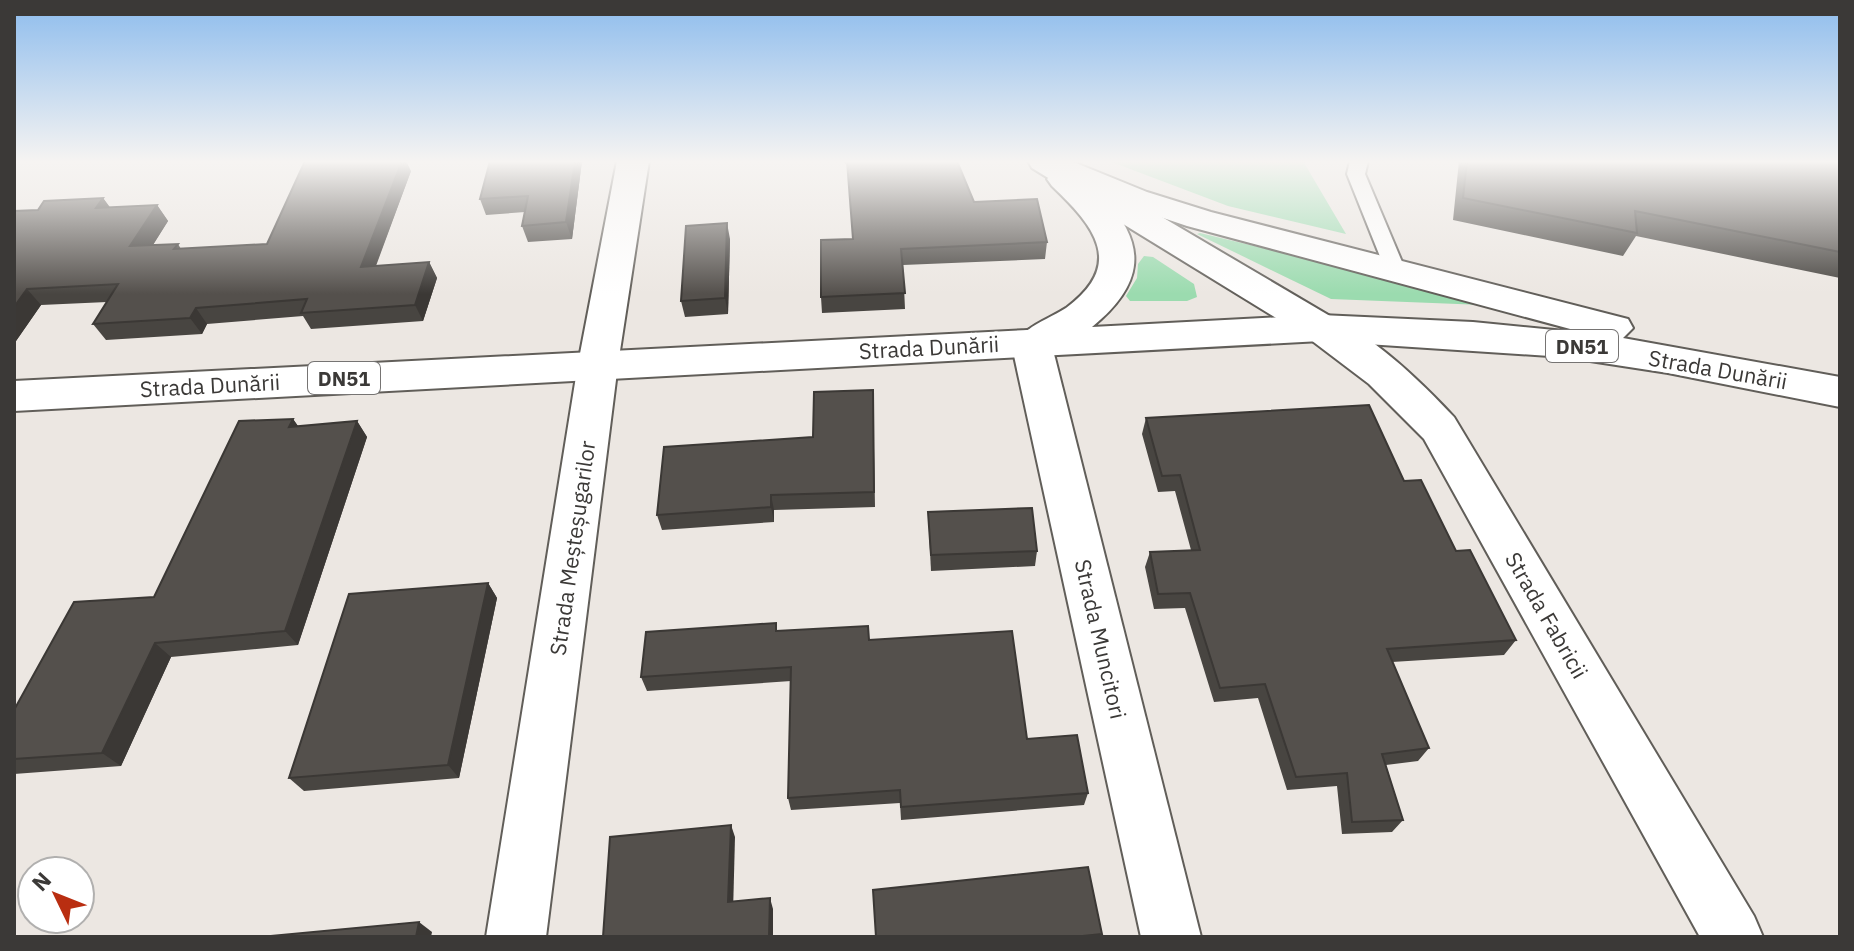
<svg xmlns="http://www.w3.org/2000/svg" width="1854" height="951" font-family="'IBM Plex Sans',sans-serif">
	<style>
		.green { fill: #9bdbaf }
		.lines { fill: none; stroke-linecap: round; stroke-linejoin: round }
		.lane-casing { stroke: #615e59; stroke-width: 4 }
		.street-casing { stroke: #615e59; stroke-width: 4 }
		.secondary-casing { stroke: #615e59; stroke-width: 4 }
		.primary-casing { stroke: #615e59; stroke-width: 4 }
		.lane { fill: #fff; fill-rule: evenodd }
		.street { fill: #fff; fill-rule: evenodd }
		.secondary { fill: #fff; fill-rule: evenodd }
		.primary { fill: #fff; fill-rule: evenodd }
		.wall { fill: #484541 }
		.shaded-wall { fill: #3b3835 }
		.building { fill: #54504c; stroke: #3b3835; stroke-width: 2 }
		.labels { text-anchor: middle; dominant-baseline: central; stroke-width: 8; stroke-linejoin: round; paint-order: stroke }
		.shield { fill: #fff; stroke: #767473; stroke-width: 2 }
		.shield-label { font-size: 20px; font-weight: bold; fill: #3b3937 }
		.street-label { font-size: 22px; fill: #3b3937; stroke: #fff }
	</style>
	<rect width="100%" height="100%" fill="#ece7e2"/>
	<g class="green">
		<path d="M 1109,161 L 1303,161 L 1346,234 L 1228,206 Z"/>
		<path d="M 1200,233 L 1477,299 L 1483,305 L 1331,299 L 1197,234 Z"/>
		<path d="M 1144,256 L 1153,257 L 1194,284 L 1197,297 L 1187,301 L 1130,301 L 1126,296 L 1137,278 L 1138,264 Z"/>
	</g>
	<g class="lines">
		<defs>
			<path id="lane" d="M 1350,161 L 1368,161 L 1365,174 L 1405,269 L 1402,273 L 1395,275 L 1385,269 L 1347,174 Z"/>
			<g id="street">
				<path d="M 617,161 L 649,161 L 618,364 L 546,937 L 486,937 L 578,364 Z"/>
				<path d="M 1321,315 C 1367,328 1422,383 1454,417 L 1754,916 L 1763,937 L 1700,937 L 1424,439 L 1369,384 L 1307,337 L 1302,328 L 1307,319 Z"/>
				<path d="M 1031,329 L 1045,333 L 1051,342 L 1201,937 L 1141,937 L 1011,342 L 1017,333 Z"/>
			</g>
			<path id="secondary" d="M 1028,161 L 1067,161 L 1335,319 L 1340,328 L 1335,337 L 1321,341 L 1307,337 L 1032,168 Z"/>
			<path id="primary" d="M 1033,161 L 1071,161 L 1147,192 L 1211,212 L 1628,319 L 1633,328 L 1623,338 L 1840,377 L 1840,407 L 1668,373 L 1564,357 L 1321,341 L 14,411 L 14,381 L 1028,330 C 1039,321 1054,316 1066,308 C 1126,264 1094,226 1052,186 L 1047,179 L 1050,176 L 1036,170 ZM 1104,198 L 1187,226 L 1585,333 L 1473,322 L 1321,315 L 1092,327 C 1142,286 1150,247 1104,198 Z"/>
		</defs>
		<use href="#lane" class="lane-casing"/>
		<use href="#street" class="street-casing"/>
		<use href="#secondary" class="secondary-casing"/>
		<use href="#primary" class="primary-casing"/>
		<use href="#lane" class="lane"/>
		<use href="#street" class="street"/>
		<use href="#secondary" class="secondary"/>
		<use href="#primary" class="primary"/>
	</g>
	<g class="wall">
		<path d="M 582,161 L 572,239 L 528,242 L 522,226 L 525,212 L 486,215 L 480,199 Z"/>
		<path d="M 843,161 L 957,161 L 974,202 L 1047,242 L 1045,259 L 903,265 L 905,309 L 822,313 L 821,297 L 853,239 L 848,167 Z"/>
		<path d="M 1459,161 L 1840,161 L 1840,278 L 1636,236 L 1623,256 L 1453,220 Z"/>
		<path d="M 411,171 L 376,266 L 429,262 L 437,278 L 423,321 L 311,329 L 303,316 L 207,324 L 202,334 L 106,340 L 93,324 L 107,302 L 41,305 L 16,341 L 14,341 L 14,211 L 38,210 L 103,198 L 110,208 L 157,205 L 168,221 L 153,245 L 178,244 L 181,249 L 267,244 Z"/>
		<path d="M 730,239 L 728,314 L 685,317 L 681,301 Z"/>
		<path d="M 873,390 L 875,507 L 774,510 L 774,522 L 662,530 L 657,515 L 813,437 Z"/>
		<path d="M 1146,418 L 1404,481 L 1456,551 L 1516,640 L 1504,655 L 1392,662 L 1429,748 L 1418,761 L 1386,765 L 1403,820 L 1392,832 L 1342,834 L 1337,786 L 1287,790 L 1258,698 L 1214,702 L 1185,608 L 1154,609 L 1145,567 L 1150,552 L 1191,550 L 1175,491 L 1158,492 L 1142,434 Z"/>
		<path d="M 293,419 L 298,426 L 357,421 L 367,437 L 298,645 L 171,657 L 121,766 L 14,774 L 14,710 L 154,597 Z"/>
		<path d="M 928,512 L 1037,551 L 1035,566 L 931,571 Z"/>
		<path d="M 488,583 L 497,598 L 459,778 L 304,791 L 289,778 Z"/>
		<path d="M 778,631 L 869,640 L 1027,739 L 1088,793 L 1084,805 L 901,820 L 900,803 L 791,810 L 788,798 L 791,681 L 647,691 L 641,677 Z"/>
		<path d="M 1102,934 L 1101,937 L 876,937 Z"/>
	</g>
	<g class="shaded-wall">
		<path d="M 402,161 L 406,161 L 411,171 L 369,283 L 361,267 Z"/>
		<path d="M 575,161 L 582,161 L 572,239 L 566,222 Z"/>
		<path d="M 103,198 L 115,214 L 96,208 Z"/>
		<path d="M 157,205 L 168,221 L 142,262 L 130,246 Z"/>
		<path d="M 727,223 L 730,239 L 728,314 L 725,298 Z"/>
		<path d="M 429,262 L 437,278 L 423,321 L 415,305 Z"/>
		<path d="M 27,289 L 41,305 L 16,341 L 14,338 L 14,307 Z"/>
		<path d="M 196,308 L 207,324 L 202,334 L 190,318 Z"/>
		<path d="M 293,419 L 304,435 L 289,427 Z"/>
		<path d="M 357,421 L 367,437 L 298,645 L 285,631 Z"/>
		<path d="M 771,495 L 774,510 L 774,522 L 771,507 Z"/>
		<path d="M 488,583 L 497,598 L 459,778 L 448,765 Z"/>
		<path d="M 155,643 L 171,657 L 121,766 L 102,753 Z"/>
		<path d="M 731,825 L 735,837 L 733,913 L 728,902 Z"/>
		<path d="M 770,898 L 773,909 L 773,937 L 769,937 Z"/>
		<path d="M 419,922 L 432,932 L 431,937 L 416,937 Z"/>
	</g>
	<g class="building">
		<path d="M 305,161 L 402,161 L 361,267 L 429,262 L 415,305 L 301,313 L 307,299 L 196,308 L 190,318 L 93,324 L 118,284 L 27,289 L 14,307 L 14,211 L 38,210 L 44,201 L 103,198 L 96,208 L 157,205 L 130,246 L 178,244 L 174,249 L 267,244 Z"/>
		<path d="M 490,161 L 575,161 L 566,222 L 522,226 L 528,196 L 480,199 Z"/>
		<path d="M 847,161 L 957,161 L 974,202 L 1037,199 L 1047,242 L 901,249 L 905,293 L 821,297 L 821,240 L 853,239 Z"/>
		<path d="M 1467,161 L 1840,161 L 1840,252 L 1635,211 L 1637,233 L 1463,198 Z"/>
		<path d="M 727,223 L 725,298 L 681,301 L 686,226 Z"/>
		<path d="M 873,390 L 874,492 L 771,495 L 771,507 L 657,515 L 664,447 L 813,437 L 814,392 Z"/>
		<path d="M 1369,405 L 1404,481 L 1421,480 L 1456,551 L 1470,550 L 1516,640 L 1387,649 L 1429,748 L 1382,754 L 1403,820 L 1352,822 L 1347,773 L 1296,777 L 1265,684 L 1220,688 L 1190,593 L 1158,594 L 1150,552 L 1200,550 L 1180,475 L 1162,476 L 1146,418 Z"/>
		<path d="M 293,419 L 289,427 L 357,421 L 285,631 L 155,643 L 102,753 L 14,759 L 14,710 L 74,602 L 154,597 L 239,421 Z"/>
		<path d="M 1032,508 L 1037,551 L 931,555 L 928,512 Z"/>
		<path d="M 488,583 L 448,765 L 289,778 L 349,594 Z"/>
		<path d="M 776,623 L 776,631 L 868,626 L 869,640 L 1012,631 L 1027,739 L 1077,735 L 1088,793 L 901,807 L 900,790 L 788,798 L 791,667 L 641,677 L 646,632 Z"/>
		<path d="M 731,825 L 728,902 L 770,898 L 769,937 L 603,937 L 610,837 Z"/>
		<path d="M 1088,867 L 1102,934 L 1073,937 L 876,937 L 873,890 Z"/>
		<path d="M 419,922 L 416,937 L 260,937 Z"/>
	</g>
	<linearGradient id="sky" x2="0" y2="1"><stop stop-color="#8dbced"/><stop offset="0.55" stop-color="#f6f4f2"/><stop offset="1" stop-color="#f6f4f2" stop-opacity="0"/></linearGradient>
	<rect width="1854" height="294" fill="url(#sky)"/>
	<g class="labels">
		<g class="shield">
			<rect x="1546" y="330" width="72" height="32" rx="6"/>
			<rect x="308" y="362" width="72" height="32" rx="6"/>
		</g>
		<g class="shield-label">
			<text x="1582" y="346">DN51</text>
			<text x="344" y="378">DN51</text>
		</g>
		<g class="street-label">
			<text transform="translate(929 347) rotate(-3)">Strada Dunării</text>
			<text transform="translate(1718 369) rotate(10)">Strada Dunării</text>
			<text transform="translate(210 385) rotate(-3)">Strada Dunării</text>
			<text transform="translate(572 548) rotate(-82)">Strada Meșteșugarilor</text>
			<text transform="translate(1547 615) rotate(60)">Strada Fabricii</text>
			<text transform="translate(1101 639) rotate(77)">Strada Muncitori</text>
		</g>
	</g>
	<rect width="1854" height="951" fill="none" stroke="#3b3937" stroke-width="32"/>
	<g transform="translate(56 895) rotate(313)"><circle r="38" fill="#ffffff" stroke="#b1b0af" stroke-width="2"/>
	<path d="M0-6L14 30L0 20L-14 30Z" fill="#b92e11"/>
	<text y="-12" font-size="22" font-weight="bold" text-anchor="middle" fill="#3b3937">N</text>
	</g>
</svg>
